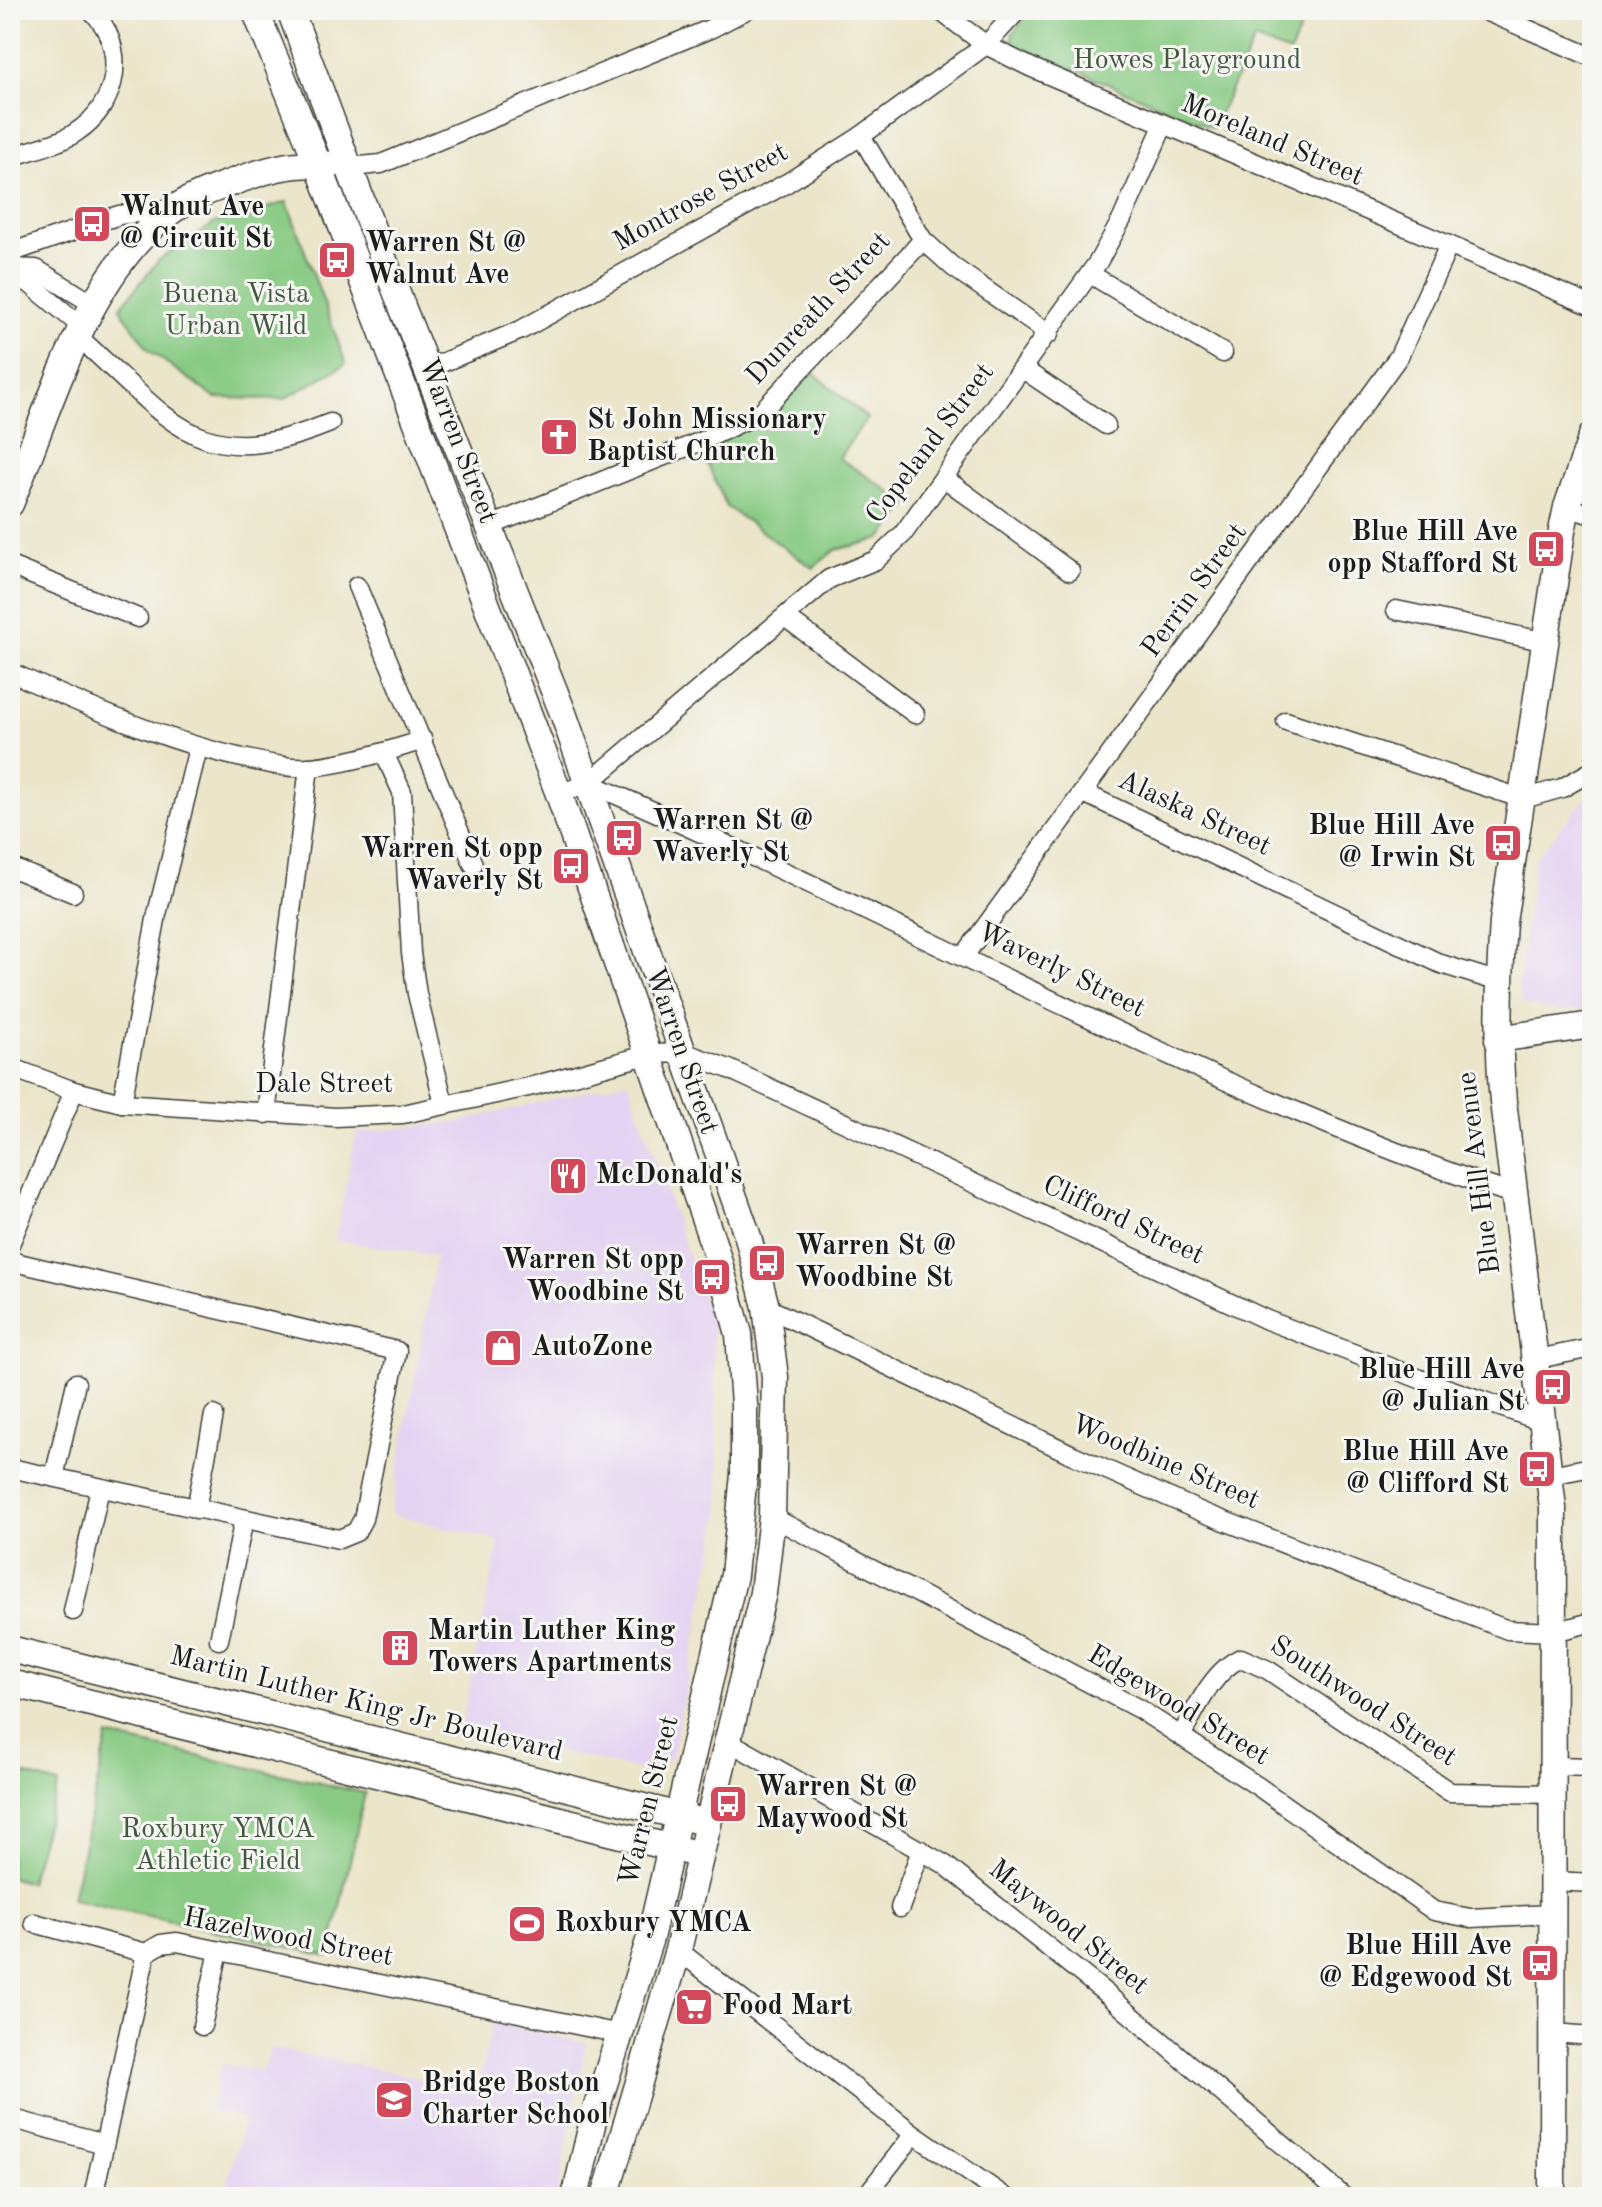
<svg xmlns="http://www.w3.org/2000/svg" width="1602" height="2207" font-family="'Old Standard TT',serif">
	<style>
		.built { fill: #e4d3f2 }
		.green { fill: #88ca83; stroke: #527350; stroke-width: 2 }
		.lines { fill: none; stroke-linecap: round; stroke-linejoin: round }
		.street-casing { stroke: #3b3a36; stroke-width: 21 }
		.secondary-casing { stroke: #3b3a36; stroke-width: 29 }
		.street { stroke: #fff; stroke-width: 18 }
		.secondary { stroke: #fff; stroke-width: 26 }
		.labels { text-anchor: middle; dominant-baseline: central; stroke-width: 6; stroke-linejoin: round; paint-order: stroke }
		.park-label { font-size: 28px; fill: #425940; stroke: #f6f6f2 }
		.street-label { font-size: 28px; fill: #1c1c1c; stroke: #f6f6f2 }
		.poi-label { font-size: 28px; font-weight: bold; fill: #1c1c1c; stroke: #f6f6f2; text-anchor: start }
	</style>
	<rect width="100%" height="100%" fill="#f6f6f2"/>
	<filter id="ink" filterUnits="userSpaceOnUse"><feTurbulence type="fractalNoise" baseFrequency=".0125" numOctaves="2"/><feDisplacementMap in="SourceGraphic" scale="16" xChannelSelector="R" yChannelSelector="G"/><feConvolveMatrix kernelMatrix="1 2 1 2 8 2 1 2 1" color-interpolation-filters="sRGB"/></filter>
	<filter id="wash" filterUnits="userSpaceOnUse"><feTurbulence type="fractalNoise" baseFrequency=".006" numOctaves="4" result="noise"/><feDisplacementMap in="SourceGraphic" scale="32" xChannelSelector="R" yChannelSelector="G"/><feGaussianBlur stdDeviation="1.8" result="paint"/><feColorMatrix in="noise" values="0 0 0 0 0 0 0 0 0 0 0 0 0 0 0 0 0 1.4 0 .05"/><feComposite in="paint" operator="in"/></filter>
	<g filter="url(#wash)">
		<rect width="100%" height="100%" fill="#ebe5c9"/>
		<g class="built">
			<path d="M 1590,793 L 1592,1010 L 1559,1011 L 1523,1004 L 1518,989 L 1535,859 Z"/>
			<path d="M 628,1081 L 712,1324 L 720,1515 L 672,1757 L 651,1773 L 461,1729 L 499,1541 L 391,1514 L 436,1256 L 335,1240 L 356,1133 L 458,1122 Z"/>
			<path d="M 492,2022 L 586,2043 L 557,2197 L 224,2197 L 244,2118 L 210,2110 L 221,2064 L 262,2071 L 271,2048 L 478,2089 Z"/>
		</g>
		<g class="green">
			<path d="M 1030,10 L 1309,10 L 1290,53 L 1254,40 L 1213,128 L 1014,44 L 1012,35 Z"/>
			<path d="M 287,202 L 346,364 L 284,399 L 215,398 L 149,350 L 120,308 L 159,260 L 215,223 Z"/>
			<path d="M 813,372 L 867,418 L 839,458 L 909,504 L 881,539 L 835,550 L 813,568 L 727,507 L 701,450 L 769,417 Z"/>
			<path d="M 108,1736 L 365,1793 L 329,1956 L 72,1899 Z"/>
			<path d="M 20,1773 L 58,1784 L 29,1883 L 10,1877 L 10,1808 Z"/>
		</g>
	</g>
	<g filter="url(#ink)">
		<g class="lines">
			<defs>
				<g id="street">
					<path d="M 939,10 L 986,45 L 1030,67 L 1592,306"/>
					<path d="M 1483,10 L 1592,57"/>
					<path d="M 861,136 L 923,240 L 953,267 L 1049,334"/>
					<path d="M 10,157 C 30,150 57,145 75,133 C 119,105 129,47 91,10"/>
					<path d="M 350,167 L 381,164 L 712,28 L 746,10"/>
					<path d="M 10,253 L 119,215 L 172,209"/>
					<path d="M 10,268 L 36,269 L 93,304"/>
					<path d="M 1090,274 L 1223,353"/>
					<path d="M 10,276 L 29,283 L 82,327"/>
					<path d="M 77,336 C 171,418 195,478 330,423"/>
					<path d="M 427,369 L 521,330 L 787,183 L 861,136 L 986,45 L 1018,10"/>
					<path d="M 1023,369 L 1106,425"/>
					<path d="M 944,478 L 1070,571"/>
					<path d="M 1567,507 L 1592,515"/>
					<path d="M 490,526 L 704,440 L 760,413 L 923,240"/>
					<path d="M 10,566 L 138,618"/>
					<path d="M 357,586 L 473,864"/>
					<path d="M 1396,610 L 1547,642"/>
					<path d="M 785,617 L 915,714"/>
					<path d="M 10,672 C 84,705 159,739 238,757 C 262,762 287,769 311,767 C 349,763 387,752 423,740"/>
					<path d="M 1286,721 L 1523,799 L 1562,788 L 1592,771"/>
					<path d="M 384,753 L 402,792 L 411,953 L 417,994 L 444,1104"/>
					<path d="M 589,783 C 899,916 1194,1087 1515,1195"/>
					<path d="M 1084,793 L 1441,964 L 1499,982"/>
					<path d="M 559,794 L 589,783 L 829,579 L 876,560 L 903,534 L 1098,262 L 1122,219 L 1163,126"/>
					<path d="M 10,867 L 73,893"/>
					<path d="M 964,956 L 1399,356 L 1449,245"/>
					<path d="M 10,1067 L 74,1091 L 122,1103 L 335,1117 L 403,1114 L 533,1086 L 650,1054 L 686,1053 L 729,1069 L 1267,1320 L 1420,1379 L 1544,1422"/>
					<path d="M 122,1103 L 157,914 L 198,748"/>
					<path d="M 266,1114 L 309,767"/>
					<path d="M 10,1244 L 74,1091"/>
					<path d="M 10,1261 L 397,1351 L 363,1519 L 356,1532 L 339,1539 L 10,1468"/>
					<path d="M 766,1307 L 1073,1455 L 1204,1513 L 1508,1630 L 1554,1632 L 1592,1622"/>
					<path d="M 1537,1359 L 1592,1348"/>
					<path d="M 1550,1475 L 1592,1467"/>
					<path d="M 54,1477 L 76,1383"/>
					<path d="M 196,1509 L 214,1415"/>
					<path d="M 772,1517 L 1139,1709 L 1259,1787 L 1434,1911 L 1470,1918 L 1553,1914"/>
					<path d="M 73,1611 L 100,1488"/>
					<path d="M 219,1640 L 244,1519"/>
					<path d="M 1181,1736 C 1195,1711 1213,1670 1241,1658 L 1268,1670 L 1450,1792 L 1554,1794"/>
					<path d="M 728,1741 L 944,1864 L 1103,1991 L 1344,2197"/>
					<path d="M 1554,1766 L 1592,1767"/>
					<path d="M 1553,1881 L 1592,1883"/>
					<path d="M 900,1908 L 921,1850"/>
					<path d="M 34,1923 L 146,1953"/>
					<path d="M 678,1950 L 914,2134 L 1005,2197"/>
					<path d="M 202,2026 L 219,1951"/>
					<path d="M 1554,2033 L 1592,2036"/>
					<path d="M 10,2118 L 104,2144"/>
					<path d="M 93,2197 L 146,1953 L 161,1944 L 177,1942 L 620,2034"/>
					<path d="M 865,2197 L 914,2134"/>
				</g>
				<g id="secondary">
					<path d="M 255,10 L 318,164 L 559,794 L 716,1252 L 739,1334 L 744,1405 L 744,1474 L 734,1575 L 650,1938 L 594,2116 L 575,2197"/>
					<path d="M 290,10 L 388,271 L 563,713 L 748,1237 L 766,1307 L 775,1377 L 772,1517 L 763,1593 L 678,1950 L 605,2197"/>
					<path d="M 10,504 C 49,411 87,268 174,209 C 191,197 211,190 230,183 C 269,169 289,162 331,165"/>
					<path d="M 1498,1039 L 1592,1025"/>
					<path d="M 10,1649 L 696,1820"/>
					<path d="M 10,1683 L 689,1852"/>
					<path d="M 1552,2197 L 1553,1508 L 1503,1101 C 1497,1041 1499,982 1503,922 L 1562,531 L 1567,507 L 1592,436"/>
				</g>
			</defs>
			<use href="#street" class="street-casing"/>
			<use href="#secondary" class="secondary-casing"/>
			<use href="#street" class="street"/>
			<use href="#secondary" class="secondary"/>
		</g>
	</g>
	<defs>
		<symbol id="bus-square" viewBox="-11 -11 22 22"><rect x="-9" y="-9" width="18" height="18" rx="4" fill="#d1495b" stroke="#f6f6f2"/><path d="M-5-6H5V4H4V6H2V4H-2V6H-4V4H-5ZM-3.5-4V0h7V-4ZM-3.5 1.2v1.5H-2V1.2ZM2 1.2v1.5H3.5V1.2Z" fill="#fff"/></symbol>
		<symbol id="church-square" viewBox="-11 -11 22 22"><rect x="-9" y="-9" width="18" height="18" rx="4" fill="#d1495b" stroke="#f6f6f2"/><path d="M-1.2-6h2.4v3.5h3.3v2.4h-3.3V6h-2.4V-.1h-3.3v-2.4h3.3Z" fill="#fff"/></symbol>
		<symbol id="restaurant-square" viewBox="-11 -11 22 22"><rect x="-9" y="-9" width="18" height="18" rx="4" fill="#d1495b" stroke="#f6f6f2"/><path d="M-5-6h1v4h1v-4h1v4h1v-4h1v5L-1.5 .5V6h-2V.5L-5-1ZM5-6V6H3V1.5H1.5Q1.5-4 5-6Z" fill="#fff"/></symbol>
		<symbol id="shop-square" viewBox="-11 -11 22 22"><rect x="-9" y="-9" width="18" height="18" rx="4" fill="#d1495b" stroke="#f6f6f2"/><path d="M-5-2.5h2.3a2.7 3.5 0 0 1 5.4 0H5L5.5 6h-11ZM-1.5-2.5h3a1.5 2.3 0 0 0-3 0Z" fill="#fff"/></symbol>
		<symbol id="building-square" viewBox="-11 -11 22 22"><rect x="-9" y="-9" width="18" height="18" rx="4" fill="#d1495b" stroke="#f6f6f2"/><path d="M-4-6H4V6H1V3H-1V6H-4ZM-2.5-4.3h1.7v1.8h-1.7ZM.8-4.3h1.7v1.8H.8ZM-2.5-1h1.7V.8h-1.7ZM.8-1h1.7V.8H.8Z" fill="#fff"/></symbol>
		<symbol id="stadium-square" viewBox="-11 -11 22 22"><rect x="-9" y="-9" width="18" height="18" rx="4" fill="#d1495b" stroke="#f6f6f2"/><path d="M0-5a6.5 5 0 1 0 0 10a6.5 5 0 1 0 0-10ZM-3.5-1.8h7v3.6h-7Z" fill="#fff"/></symbol>
		<symbol id="supermarket-square" viewBox="-11 -11 22 22"><rect x="-9" y="-9" width="18" height="18" rx="4" fill="#d1495b" stroke="#f6f6f2"/><path d="M-6-5.5h2.5l.6 2H6L4.5 2H-2.5L-4.4-4H-6ZM-1.5 3.2a1.3 1.3 0 1 0 .1 0ZM3 3.2a1.3 1.3 0 1 0 .1 0Z" fill="#fff"/></symbol>
		<symbol id="school-square" viewBox="-11 -11 22 22"><rect x="-9" y="-9" width="18" height="18" rx="4" fill="#d1495b" stroke="#f6f6f2"/><path d="M0-5L7-2L0 1L-7-2ZM-4 1L0 2.5L4 1V4Q0 6-4 4Z" fill="#fff"/></symbol>
	</defs>
	<g fill-rule="evenodd">
		<use href="#bus-square" x="70" y="202" width="44" height="44"/>
		<use href="#bus-square" x="315" y="238" width="44" height="44"/>
		<use href="#church-square" x="537" y="415" width="44" height="44"/>
		<use href="#bus-square" x="1524" y="527" width="44" height="44"/>
		<use href="#bus-square" x="602" y="816" width="44" height="44"/>
		<use href="#bus-square" x="1481" y="821" width="44" height="44"/>
		<use href="#bus-square" x="549" y="844" width="44" height="44"/>
		<use href="#restaurant-square" x="546" y="1154" width="44" height="44"/>
		<use href="#bus-square" x="745" y="1241" width="44" height="44"/>
		<use href="#bus-square" x="690" y="1255" width="44" height="44"/>
		<use href="#shop-square" x="481" y="1326" width="44" height="44"/>
		<use href="#bus-square" x="1531" y="1365" width="44" height="44"/>
		<use href="#bus-square" x="1515" y="1447" width="44" height="44"/>
		<use href="#building-square" x="378" y="1626" width="44" height="44"/>
		<use href="#bus-square" x="706" y="1782" width="44" height="44"/>
		<use href="#stadium-square" x="505" y="1902" width="44" height="44"/>
		<use href="#bus-square" x="1518" y="1941" width="44" height="44"/>
		<use href="#supermarket-square" x="672" y="1985" width="44" height="44"/>
		<use href="#school-square" x="372" y="2078" width="44" height="44"/>
	</g>
	<g class="labels">
		<g class="park-label">
			<text x="1187" y="61">Howes Playground</text>
			<text x="236" y="295">Buena Vista<tspan x="236" dy="32">Urban Wild</tspan></text>
			<text x="218" y="1830">Roxbury YMCA<tspan x="218" dy="32">Athletic Field</tspan></text>
		</g>
		<g class="street-label">
			<text transform="translate(1272 141) rotate(23)">Moreland Street</text>
			<text transform="translate(701 198) rotate(-29)">Montrose Street</text>
			<text transform="translate(819 309) rotate(-47)">Dunreath Street</text>
			<text transform="translate(457 441) rotate(69)">Warren Street</text>
			<text transform="translate(931 444) rotate(-53)">Copeland Street</text>
			<text transform="translate(1195 591) rotate(-54)">Perrin Street</text>
			<text transform="translate(1194 814) rotate(25)">Alaska Street</text>
			<text transform="translate(1061 971) rotate(26)">Waverly Street</text>
			<text transform="translate(681 1051) rotate(71)">Warren Street</text>
			<text x="324" y="1085">Dale Street</text>
			<text transform="translate(1480 1173) rotate(-97)">Blue Hill Avenue</text>
			<text transform="translate(1123 1221) rotate(25)">Clifford Street</text>
			<text transform="translate(1165 1463) rotate(23)">Woodbine Street</text>
			<text transform="translate(1363 1702) rotate(33)">Southwood Street</text>
			<text transform="translate(366 1705) rotate(14)">Martin Luther King Jr Boulevard</text>
			<text transform="translate(1178 1706) rotate(31)">Edgewood Street</text>
			<text transform="translate(650 1801) rotate(-76)">Warren Street</text>
			<text transform="translate(1068 1928) rotate(39)">Maywood Street</text>
			<text transform="translate(288 1938) rotate(11)">Hazelwood Street</text>
		</g>
		<g class="poi-label">
			<text x="120" y="208">Walnut Ave<tspan x="120" dy="32">@ Circuit St</tspan></text>
			<text x="365" y="244">Warren St @<tspan x="365" dy="32">Walnut Ave</tspan></text>
			<text x="587" y="421">St John Missionary<tspan x="587" dy="32">Baptist Church</tspan></text>
			<text x="1518" y="533" text-anchor="end">Blue Hill Ave<tspan x="1518" dy="32">opp Stafford St</tspan></text>
			<text x="652" y="822">Warren St @<tspan x="652" dy="32">Waverly St</tspan></text>
			<text x="1475" y="827" text-anchor="end">Blue Hill Ave<tspan x="1475" dy="32">@ Irwin St</tspan></text>
			<text x="543" y="850" text-anchor="end">Warren St opp<tspan x="543" dy="32">Waverly St</tspan></text>
			<text x="596" y="1176">McDonald's</text>
			<text x="795" y="1247">Warren St @<tspan x="795" dy="32">Woodbine St</tspan></text>
			<text x="684" y="1261" text-anchor="end">Warren St opp<tspan x="684" dy="32">Woodbine St</tspan></text>
			<text x="531" y="1348">AutoZone</text>
			<text x="1525" y="1371" text-anchor="end">Blue Hill Ave<tspan x="1525" dy="32">@ Julian St</tspan></text>
			<text x="1509" y="1453" text-anchor="end">Blue Hill Ave<tspan x="1509" dy="32">@ Clifford St</tspan></text>
			<text x="428" y="1632">Martin Luther King<tspan x="428" dy="32">Towers Apartments</tspan></text>
			<text x="756" y="1788">Warren St @<tspan x="756" dy="32">Maywood St</tspan></text>
			<text x="555" y="1924">Roxbury YMCA</text>
			<text x="1512" y="1947" text-anchor="end">Blue Hill Ave<tspan x="1512" dy="32">@ Edgewood St</tspan></text>
			<text x="722" y="2007">Food Mart</text>
			<text x="422" y="2084">Bridge Boston<tspan x="422" dy="32">Charter School</tspan></text>
		</g>
	</g>
	<rect width="1602" height="2207" fill="none" stroke="#f6f6f2" stroke-width="40"/>
</svg>
